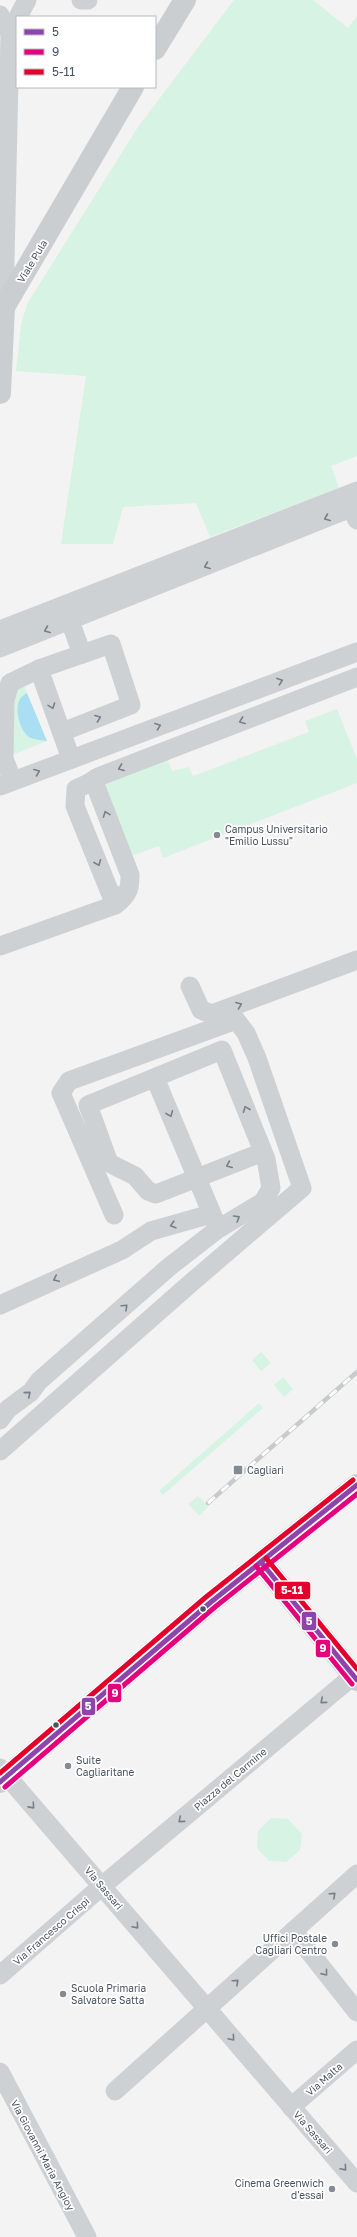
<svg xmlns="http://www.w3.org/2000/svg" width="357" height="2237" font-family="'Golos Text',sans-serif">
	<style>
		.green { fill: #d6f3e4 }
		.water { fill: #a9def3 }
		.lines { fill: none; stroke-linecap: round; stroke-linejoin: round }
		.minor { stroke: #ced1d4; stroke-width: 19 }
		.major { stroke: #caced1; stroke-width: 22 }
		.rail-casing { stroke: #c8cacc; stroke-width: 4.5 }
		.rail { stroke: #fff; stroke-width: 3; stroke-dasharray: 9; stroke-linecap: butt }
		.bus-1-casing { stroke: #fff; stroke-width: 8 }
		.bus-2-casing { stroke: #fff; stroke-width: 8 }
		.bus-3-casing { stroke: #fff; stroke-width: 8 }
		.bus-1 { stroke: #8e44ad; stroke-width: 5 }
		.bus-2 { stroke: #e5007d; stroke-width: 5 }
		.bus-3 { stroke: #e4002b; stroke-width: 5 }
		.oneway { stroke: #777f89 }
		.poi-dot { fill: #848b94; stroke: #fff; stroke-width: 1.5 }
		.bus-dot { fill: #485361; stroke: #fff; stroke-width: 1.5 }
		.labels { text-anchor: middle; dominant-baseline: central; stroke-width: 3.5; stroke-linejoin: round; paint-order: stroke }
		.street-label { font-size: 10px; fill: #485361; stroke: #fff }
		.poi-label { font-size: 10px; fill: #485361; stroke: #fff; text-anchor: start }
		.line-badge { stroke: #fff; stroke-width: 1.5 }
		.badge-label { font-size: 11px; text-anchor: middle; font-weight: bold; fill: #fff }
	</style>
	<rect width="100%" height="100%" fill="#f3f3f3"/>
	<g class="green">
		<path d="M 234,0 L 313,0 L 348,28 L 357,16 L 357,456 L 331,466 L 339,488 L 210,537 L 196,503 L 123,507 L 113,544 L 61,544 L 86,376 L 16,371 L 21,325 L 27,304 L 138,127 Z"/>
		<path d="M 24,686 L 27,693 L 20,699 C 20,724 18,737 47,741 L 7,757 L 10,693 Z"/>
		<path d="M 337,709 L 357,759 L 357,783 L 163,858 L 159,846 L 129,857 L 101,783 L 167,758 L 172,771 L 189,767 L 193,776 L 309,732 L 305,721 Z"/>
		<path d="M 261,1352 L 271,1363 L 261,1371 L 252,1360 Z"/>
		<path d="M 283,1377 L 293,1389 L 284,1397 L 274,1385 Z"/>
		<path d="M 259,1403 L 263,1408 L 163,1495 L 159,1491 Z"/>
		<path d="M 198,1496 L 208,1507 L 199,1516 L 188,1504 Z"/>
		<path d="M 271,1818 L 288,1819 L 302,1834 L 300,1850 L 286,1862 L 269,1861 L 257,1848 L 258,1831 Z"/>
	</g>
	<path class="water" d="M 27,693 L 47,741 C 41,740 34,740 29,737 C 20,731 14,709 20,699 C 21,697 25,694 27,693 Z"/>
	<g class="lines">
		<g class="minor">
			<path d="M 81,0 L 88,0"/>
			<path d="M 0,15 L 10,33"/>
			<path d="M 18,17 L 27,0"/>
			<path d="M 4,307 L 10,33 L 17,19"/>
			<path d="M 70,621 L 82,654"/>
			<path d="M 0,630 L 357,491"/>
			<path d="M 0,648 L 351,508 L 357,520"/>
			<path d="M 39,669 L 71,759"/>
			<path d="M 13,781 L 4,759 L 5,700 L 10,683 L 39,669 L 111,644 L 131,705 L 62,732"/>
			<path d="M 89,783 L 98,777 L 357,677"/>
			<path d="M 0,786 L 357,652"/>
			<path d="M 115,905 L 75,806 L 76,789 L 89,783 L 96,787 L 130,875 C 130,887 129,893 120,901"/>
			<path d="M 0,946 L 115,905 L 120,901 L 122,895"/>
			<path d="M 190,986 L 201,1010 L 212,1014 L 357,960"/>
			<path d="M 155,1078 L 217,1226"/>
			<path d="M 0,1305 L 122,1250 L 151,1231 L 211,1214"/>
			<path d="M 0,1420 L 8,1409 L 31,1392 L 39,1381 L 169,1267 L 218,1229 L 263,1202 L 271,1188 L 266,1159 L 222,1050 L 88,1105 L 109,1163 L 135,1176 L 148,1191 L 156,1194 L 263,1152"/>
			<path d="M 0,1451 L 192,1282 L 302,1188 L 257,1058 L 246,1033 L 236,1020 L 69,1081 L 61,1093 L 114,1215"/>
			<path d="M 0,1768 L 357,2183"/>
			<path d="M 293,1931 L 357,2012"/>
			<path d="M 0,1975 L 102,1886 L 353,1676"/>
			<path d="M 0,2072 L 87,2237"/>
			<path d="M 115,2091 L 357,1874"/>
			<path d="M 291,2107 L 357,2050"/>
		</g>
		<g class="major">
			<path d="M 155,49 L 185,0"/>
			<path d="M 0,314 L 133,87"/>
			<path d="M 0,393 L 4,307"/>
			<path d="M 261,1562 L 357,1680"/>
			<path d="M 0,1782 L 211,1602 L 357,1485"/>
		</g>
		<defs>
			<path id="rail" d="M 208,1503 L 357,1372"/>
		</defs>
		<use href="#rail" class="rail-casing"/>
		<use href="#rail" class="rail"/>
		<defs>
			<g id="bus-1">
				<path d="M 261,1562 L 357,1680"/>
				<path d="M 0,1782 L 211,1602 L 357,1485"/>
			</g>
			<g id="bus-2">
				<path d="M 256,1566 L 352,1684"/>
				<path d="M 5,1787 L 215,1607 L 357,1494"/>
			</g>
			<g id="bus-3">
				<path d="M 266,1558 L 357,1669"/>
				<path d="M 0,1773 L 206,1597 L 353,1480"/>
			</g>
		</defs>
		<use href="#bus-1" class="bus-1-casing"/>
		<use href="#bus-2" class="bus-2-casing"/>
		<use href="#bus-3" class="bus-3-casing"/>
		<use href="#bus-1" class="bus-1"/>
		<use href="#bus-2" class="bus-2"/>
		<use href="#bus-3" class="bus-3"/>
	</g>
	<defs><path id="oneway-chevron" d="M-2-3.5L2.5 0L-2 3.5" fill="none" stroke-width="1.6" stroke-linecap="round" stroke-linejoin="round"/></defs>
	<g class="oneway">
		<use href="#oneway-chevron" transform="translate(327 518) rotate(158)"/>
		<use href="#oneway-chevron" transform="translate(207 566) rotate(158)"/>
		<use href="#oneway-chevron" transform="translate(47 630) rotate(158)"/>
		<use href="#oneway-chevron" transform="translate(280 681) rotate(-20)"/>
		<use href="#oneway-chevron" transform="translate(52 706) rotate(70)"/>
		<use href="#oneway-chevron" transform="translate(98 718) rotate(-21)"/>
		<use href="#oneway-chevron" transform="translate(242 721) rotate(159)"/>
		<use href="#oneway-chevron" transform="translate(158 726) rotate(-20)"/>
		<use href="#oneway-chevron" transform="translate(121 768) rotate(159)"/>
		<use href="#oneway-chevron" transform="translate(37 772) rotate(-21)"/>
		<use href="#oneway-chevron" transform="translate(106 814) rotate(-111)"/>
		<use href="#oneway-chevron" transform="translate(98 863) rotate(68)"/>
		<use href="#oneway-chevron" transform="translate(239 1005) rotate(-21)"/>
		<use href="#oneway-chevron" transform="translate(246 1109) rotate(-112)"/>
		<use href="#oneway-chevron" transform="translate(170 1114) rotate(68)"/>
		<use href="#oneway-chevron" transform="translate(229 1165) rotate(158)"/>
		<use href="#oneway-chevron" transform="translate(237 1218) rotate(-31)"/>
		<use href="#oneway-chevron" transform="translate(173 1225) rotate(164)"/>
		<use href="#oneway-chevron" transform="translate(56 1279) rotate(155)"/>
		<use href="#oneway-chevron" transform="translate(125 1307) rotate(-43)"/>
		<use href="#oneway-chevron" transform="translate(28 1394) rotate(-40)"/>
		<use href="#oneway-chevron" transform="translate(323 1701) rotate(140)"/>
		<use href="#oneway-chevron" transform="translate(32 1806) rotate(48)"/>
		<use href="#oneway-chevron" transform="translate(181 1820) rotate(140)"/>
		<use href="#oneway-chevron" transform="translate(333 1895) rotate(-42)"/>
		<use href="#oneway-chevron" transform="translate(136 1926) rotate(49)"/>
		<use href="#oneway-chevron" transform="translate(325 1973) rotate(51)"/>
		<use href="#oneway-chevron" transform="translate(236 1982) rotate(-42)"/>
		<use href="#oneway-chevron" transform="translate(232 2038) rotate(50)"/>
		<use href="#oneway-chevron" transform="translate(344 2168) rotate(49)"/>
	</g>
	<g class="poi-dot">
		<circle cx="217" cy="835" r="4"/>
		<rect x="233" y="1465" width="10" height="10" rx="2"/>
		<circle cx="68" cy="1766" r="4"/>
		<circle cx="335" cy="1944" r="4"/>
		<circle cx="63" cy="1994" r="4"/>
		<circle cx="332" cy="2189" r="4"/>
	</g>
	<g class="bus-dot">
		<circle cx="203" cy="1609" r="3.5"/>
		<circle cx="56" cy="1725" r="3.5"/>
	</g>
	<g class="labels">
		<g class="street-label">
			<text transform="translate(32 261) rotate(-59)">Viale Pula</text>
			<text transform="translate(230 1779) rotate(-40)">Piazza del Carmine</text>
			<text transform="translate(104 1888) rotate(50)">Via Sassari</text>
			<text transform="translate(51 1931) rotate(-41)">Via Francesco Crispi</text>
			<text transform="translate(324 2079) rotate(-41)">Via Malta</text>
			<text transform="translate(313 2132) rotate(49)">Via Sassari</text>
			<text transform="translate(43 2155) rotate(62)">Via Giovanni Maria Angioy</text>
		</g>
		<g class="poi-label">
			<text x="225" y="829">Campus Universitario<tspan x="225" dy="12">"Emilio Lussu"</tspan></text>
			<text x="247" y="1470">Cagliari</text>
			<text x="76" y="1760">Suite<tspan x="76" dy="12">Cagliaritane</tspan></text>
			<text x="327" y="1938" text-anchor="end">Uffici Postale<tspan x="327" dy="12">Cagliari Centro</tspan></text>
			<text x="71" y="1988">Scuola Primaria<tspan x="71" dy="12">Salvatore Satta</tspan></text>
			<text x="324" y="2183" text-anchor="end">Cinema Greenwich<tspan x="324" dy="12">d'essai</tspan></text>
		</g>
	</g>
	<g class="line-badge">
		<rect x="274" y="1581" width="37" height="19" rx="4" fill="#e4002b"/>
		<rect x="301" y="1611" width="16" height="20" rx="4" fill="#8e44ad"/>
		<rect x="315" y="1639" width="16" height="19" rx="4" fill="#e5007d"/>
		<rect x="107" y="1683" width="15" height="20" rx="4" fill="#e5007d"/>
		<rect x="81" y="1697" width="15" height="19" rx="4" fill="#8e44ad"/>
	</g>
	<g class="badge-label">
		<text x="292" y="1594">5-11</text>
		<text x="309" y="1625">5</text>
		<text x="323" y="1652">9</text>
		<text x="115" y="1697">9</text>
		<text x="88" y="1710">5</text>
	</g>
	<rect x="16" y="16" width="140" height="72" fill="#ffffff" stroke="#b6bac0"/>
	<rect x="24" y="29" width="20" height="6" fill="#8e44ad" stroke="#b6bac0"/>
	<text x="52" y="36" font-size="12" fill="#485361">5</text>
	<rect x="24" y="49" width="20" height="6" fill="#e5007d" stroke="#b6bac0"/>
	<text x="52" y="56" font-size="12" fill="#485361">9</text>
	<rect x="24" y="69" width="20" height="6" fill="#e4002b" stroke="#b6bac0"/>
	<text x="52" y="76" font-size="12" fill="#485361">5-11</text>
</svg>
